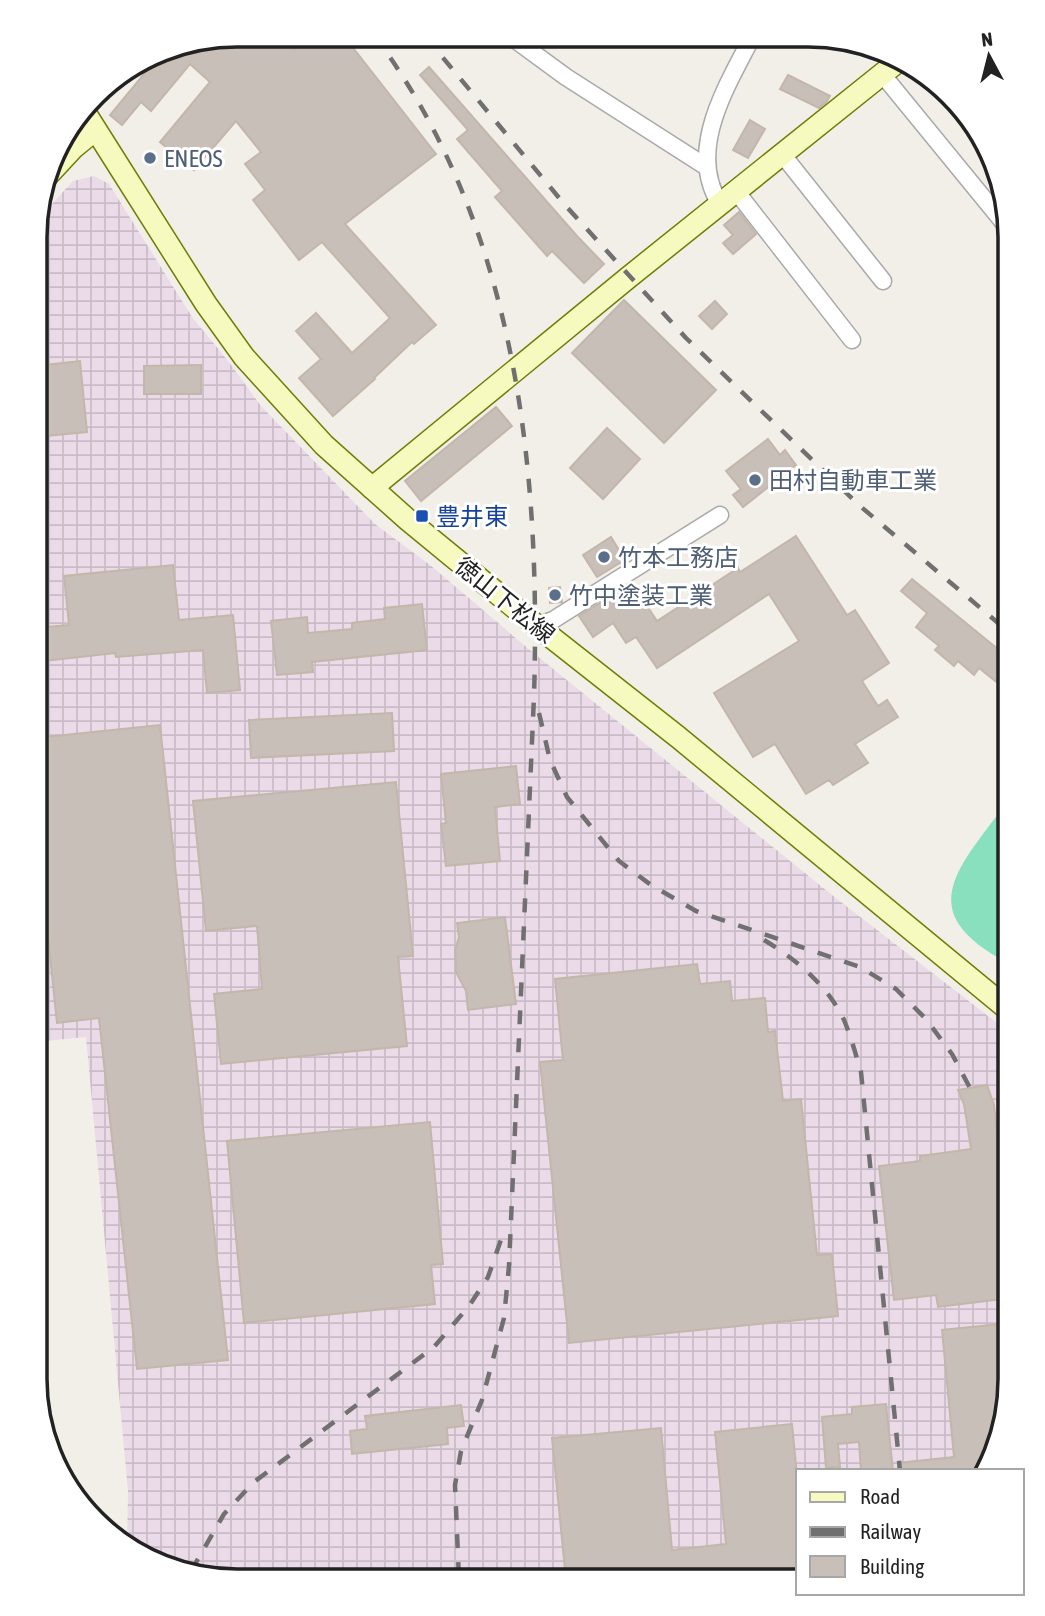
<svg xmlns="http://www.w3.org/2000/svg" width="1045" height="1616" font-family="'Asap Condensed','Noto Sans JP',sans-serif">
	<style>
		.industrial { fill: url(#industrial-grid) }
		.pitch { fill: #88e0be }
		.building { fill: #c7bfb8; stroke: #c4b6ab; stroke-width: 2 }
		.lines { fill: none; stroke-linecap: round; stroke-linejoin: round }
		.street-casing { stroke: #a9a9a9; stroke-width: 19 }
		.secondary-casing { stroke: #707d05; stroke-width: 24 }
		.street { stroke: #fff; stroke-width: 16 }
		.secondary { stroke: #f7fabf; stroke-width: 21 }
		.rail { stroke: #707070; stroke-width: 4.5; stroke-dasharray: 14 14; stroke-linecap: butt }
		.service-dot { fill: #5c6f8a; stroke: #fff; stroke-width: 2.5 }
		.transit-dot { fill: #1a4fb4; stroke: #fff; stroke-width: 2.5 }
		.labels { text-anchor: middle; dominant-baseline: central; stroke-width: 6; stroke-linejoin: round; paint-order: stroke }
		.service-label { font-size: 24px; fill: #4e5e75; stroke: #fff; text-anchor: start }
		.transit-label { font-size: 24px; fill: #164399; stroke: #fff; text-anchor: start }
		.street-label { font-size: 24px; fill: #222; stroke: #fff }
		.rim { fill: none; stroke: #222; stroke-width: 3.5 }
	</style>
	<defs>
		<pattern id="industrial-grid" width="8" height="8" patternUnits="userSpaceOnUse" patternTransform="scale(1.75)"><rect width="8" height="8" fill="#ebdbe8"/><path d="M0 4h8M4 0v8" fill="none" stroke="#c9bcc7"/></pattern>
	</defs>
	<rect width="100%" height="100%" fill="#f2efe9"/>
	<path class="industrial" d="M 94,176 L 109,184 L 192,317 L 229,362 L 261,406 L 375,524 L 430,565 L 531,651 L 832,895 L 1010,1033 L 1010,1392 L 983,1471 L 798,1471 L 798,1581 L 211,1579 L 127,1545 L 128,1491 L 86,1037 L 35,1042 L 37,220 L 73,181 Z"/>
	<path class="pitch" d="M 1010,798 L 1010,964 C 907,911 961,866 1010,798 Z"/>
	<g class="building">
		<path d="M 237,35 L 275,35 L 294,49 L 304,35 L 343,35 L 436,154 L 345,224 L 436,325 L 414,344 L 412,342 L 374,378 L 375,379 L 333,416 L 299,378 L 321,359 L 296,331 L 316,313 L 352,353 L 390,318 L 322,242 L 299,260 L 253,200 L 265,190 L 245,164 L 261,152 L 236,121 L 194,170 L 160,142 L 210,82 L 190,64 L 151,111 L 141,102 L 122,125 L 110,115 L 153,63 L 148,58 L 160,50 Z"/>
		<path d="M 429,67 L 577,236 L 604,264 L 584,283 L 552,251 L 547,256 L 495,197 L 502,191 L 457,139 L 468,130 L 420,75 Z"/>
		<path d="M 788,75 L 830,96 L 827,101 L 819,108 L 780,89 Z"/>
		<path d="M 750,120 L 765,129 L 748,158 L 733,150 Z"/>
		<path d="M 739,212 L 756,234 L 733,254 L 723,243 L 733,235 L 724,225 Z"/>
		<path d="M 624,300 L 716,390 L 664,443 L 572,353 Z"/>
		<path d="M 715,301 L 727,314 L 712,329 L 699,316 Z"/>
		<path d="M 80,361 L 87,432 L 36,437 L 36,366 Z"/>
		<path d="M 201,365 L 201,394 L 144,394 L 144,366 Z"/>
		<path d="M 496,407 L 512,426 L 421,501 L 405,481 Z"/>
		<path d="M 607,428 L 640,459 L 603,499 L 570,468 Z"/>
		<path d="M 768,439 L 780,455 L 785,450 L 796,465 L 743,507 L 733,495 L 741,489 L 726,471 Z"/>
		<path d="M 796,536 L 847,615 L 855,610 L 889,663 L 862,681 L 878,706 L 887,700 L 898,717 L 855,744 L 868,763 L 833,785 L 829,780 L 806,794 L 775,744 L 753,757 L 714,693 L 799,641 L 769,594 L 657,668 L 636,637 L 626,643 L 613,623 L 593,637 L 579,616 L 632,583 L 657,621 L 738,568 L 740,572 Z"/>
		<path d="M 611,537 L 625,560 L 597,577 L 583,555 Z"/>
		<path d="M 173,565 L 179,620 L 233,615 L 240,690 L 207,693 L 203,650 L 116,657 L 115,653 L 36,662 L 36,628 L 69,625 L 64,576 Z"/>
		<path d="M 912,579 L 1010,659 L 1010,693 L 979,668 L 974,675 L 958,661 L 954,666 L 935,650 L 939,646 L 916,627 L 927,613 L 901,591 Z"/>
		<path d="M 560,587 L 562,602 L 550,603 L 549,588 Z"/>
		<path d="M 422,604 L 427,650 L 312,662 L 313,672 L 277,675 L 271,621 L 307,617 L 308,633 L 352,629 L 352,623 L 385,619 L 384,608 Z"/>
		<path d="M 392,713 L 394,751 L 251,758 L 249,720 Z"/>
		<path d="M 160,725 L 228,1360 L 137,1369 L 99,1018 L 57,1023 L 47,927 L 36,928 L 36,848 L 39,847 L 36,822 L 36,738 Z"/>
		<path d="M 516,766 L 520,804 L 495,807 L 500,861 L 446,866 L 441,824 L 446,823 L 441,774 Z"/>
		<path d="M 396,782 L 413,956 L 398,957 L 407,1046 L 221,1064 L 214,994 L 262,989 L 257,926 L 206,931 L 193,801 Z"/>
		<path d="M 505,917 L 516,1004 L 468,1010 L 466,991 L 456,972 L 455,950 L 459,937 L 457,923 Z"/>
		<path d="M 697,964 L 700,984 L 730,981 L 732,1001 L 765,998 L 768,1032 L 775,1031 L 783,1101 L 801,1099 L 817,1255 L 832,1254 L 838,1316 L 569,1343 L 540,1062 L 563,1060 L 555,979 Z"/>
		<path d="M 987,1085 L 994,1105 L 997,1131 L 1010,1256 L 1010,1298 L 938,1307 L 936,1295 L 894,1300 L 879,1166 L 920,1161 L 920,1156 L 971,1149 L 964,1104 L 958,1090 Z"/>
		<path d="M 430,1122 L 443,1264 L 431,1265 L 435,1304 L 244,1323 L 227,1141 Z"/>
		<path d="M 1010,1323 L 1010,1392 L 983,1471 L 899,1471 L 898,1463 L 954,1457 L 942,1330 Z"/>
		<path d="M 886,1404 L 893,1471 L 861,1471 L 859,1442 L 838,1444 L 840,1467 L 826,1468 L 822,1417 L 852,1414 L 852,1407 Z"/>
		<path d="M 461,1405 L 464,1426 L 447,1428 L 448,1444 L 352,1454 L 350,1431 L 367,1429 L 365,1416 Z"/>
		<path d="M 792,1424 L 798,1486 L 798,1581 L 566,1580 L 552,1438 L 661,1428 L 672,1550 L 726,1544 L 715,1432 Z"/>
	</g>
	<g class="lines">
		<defs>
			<g id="street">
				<path d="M 510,36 L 566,77 L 705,166"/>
				<path d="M 882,74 L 1008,228"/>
				<path d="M 782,154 L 883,281"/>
				<path d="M 736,191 L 852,340"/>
				<path d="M 720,204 C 686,150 727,86 752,37"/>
				<path d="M 537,626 L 553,620 L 720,515"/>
			</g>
			<g id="secondary">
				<path d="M 84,111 L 206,304 L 244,357 L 324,445 L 408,520 L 537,626 L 678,737 L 1010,1011"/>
				<path d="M 47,176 L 73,148 L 95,130"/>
				<path d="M 372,488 L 629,277 L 896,63"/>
			</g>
		</defs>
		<use href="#street" class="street-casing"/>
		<use href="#secondary" class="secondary-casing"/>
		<use href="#street" class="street"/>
		<use href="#secondary" class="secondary"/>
		<g class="rail">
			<path d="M 374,35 C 516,225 541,466 534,696 L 509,1266 L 504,1318 L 482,1400 L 461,1451 L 455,1485 L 459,1580"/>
			<path d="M 425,36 L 565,205 L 686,338 L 860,506 L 1010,633"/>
			<path d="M 539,713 L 550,760 L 567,797 L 619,861 L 651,885 L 696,911 L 860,967 L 896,989 L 926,1019 L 952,1054 L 970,1088"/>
			<path d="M 764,940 C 796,959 828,986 844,1020 C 851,1037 856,1055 861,1072 L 900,1471"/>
			<path d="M 191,1571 L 224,1514 L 254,1482 L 434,1347 L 469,1306 L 488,1277 L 505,1228"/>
		</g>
	</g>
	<g class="service-dot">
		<circle cx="150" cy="158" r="7"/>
		<circle cx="755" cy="480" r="7"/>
		<circle cx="604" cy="557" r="7"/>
		<circle cx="555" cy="595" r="7"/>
	</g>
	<rect class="transit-dot" x="415" y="509" width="14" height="14" rx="3.5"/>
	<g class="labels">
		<g class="service-label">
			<text x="164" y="158">ENEOS</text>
			<text x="769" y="480">田村自動車工業</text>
			<text x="618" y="557">竹本工務店</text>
			<text x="569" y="595">竹中塗装工業</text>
		</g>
		<g class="transit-label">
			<text x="436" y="516">豊井東</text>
		</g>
		<g class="street-label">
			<text transform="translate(505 600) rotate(39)">徳山下松線</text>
		</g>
	</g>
	<path d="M0 0H1045V1616H0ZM237 47H808A190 190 0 0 1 998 237V1379A190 190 0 0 1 808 1569H237A190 190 0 0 1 47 1379V237A190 190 0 0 1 237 47Z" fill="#fff" fill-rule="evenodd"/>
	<path class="rim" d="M237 47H808A190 190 0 0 1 998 237V1379A190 190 0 0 1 808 1569H237A190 190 0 0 1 47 1379V237A190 190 0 0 1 237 47Z"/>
	<rect x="796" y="1469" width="228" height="126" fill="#ffffff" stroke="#a7a7a7" stroke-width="2"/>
	<rect x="810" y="1492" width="35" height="10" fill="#f7fabf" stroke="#a7a7a7" stroke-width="2"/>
	<text x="860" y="1504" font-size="21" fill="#222222">Road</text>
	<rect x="810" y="1527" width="35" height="10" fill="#707070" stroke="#a7a7a7" stroke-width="2"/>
	<text x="860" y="1539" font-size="21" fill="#222222">Railway</text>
	<rect x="810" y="1556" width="35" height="21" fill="#c7bfb8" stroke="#a7a7a7" stroke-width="2"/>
	<text x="860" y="1574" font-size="21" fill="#222222">Building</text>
	<g transform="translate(989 56) rotate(353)" stroke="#ffffff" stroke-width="5" paint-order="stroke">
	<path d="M0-5L12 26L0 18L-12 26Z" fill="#222222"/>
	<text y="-10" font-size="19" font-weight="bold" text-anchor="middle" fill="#222222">N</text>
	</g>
</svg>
